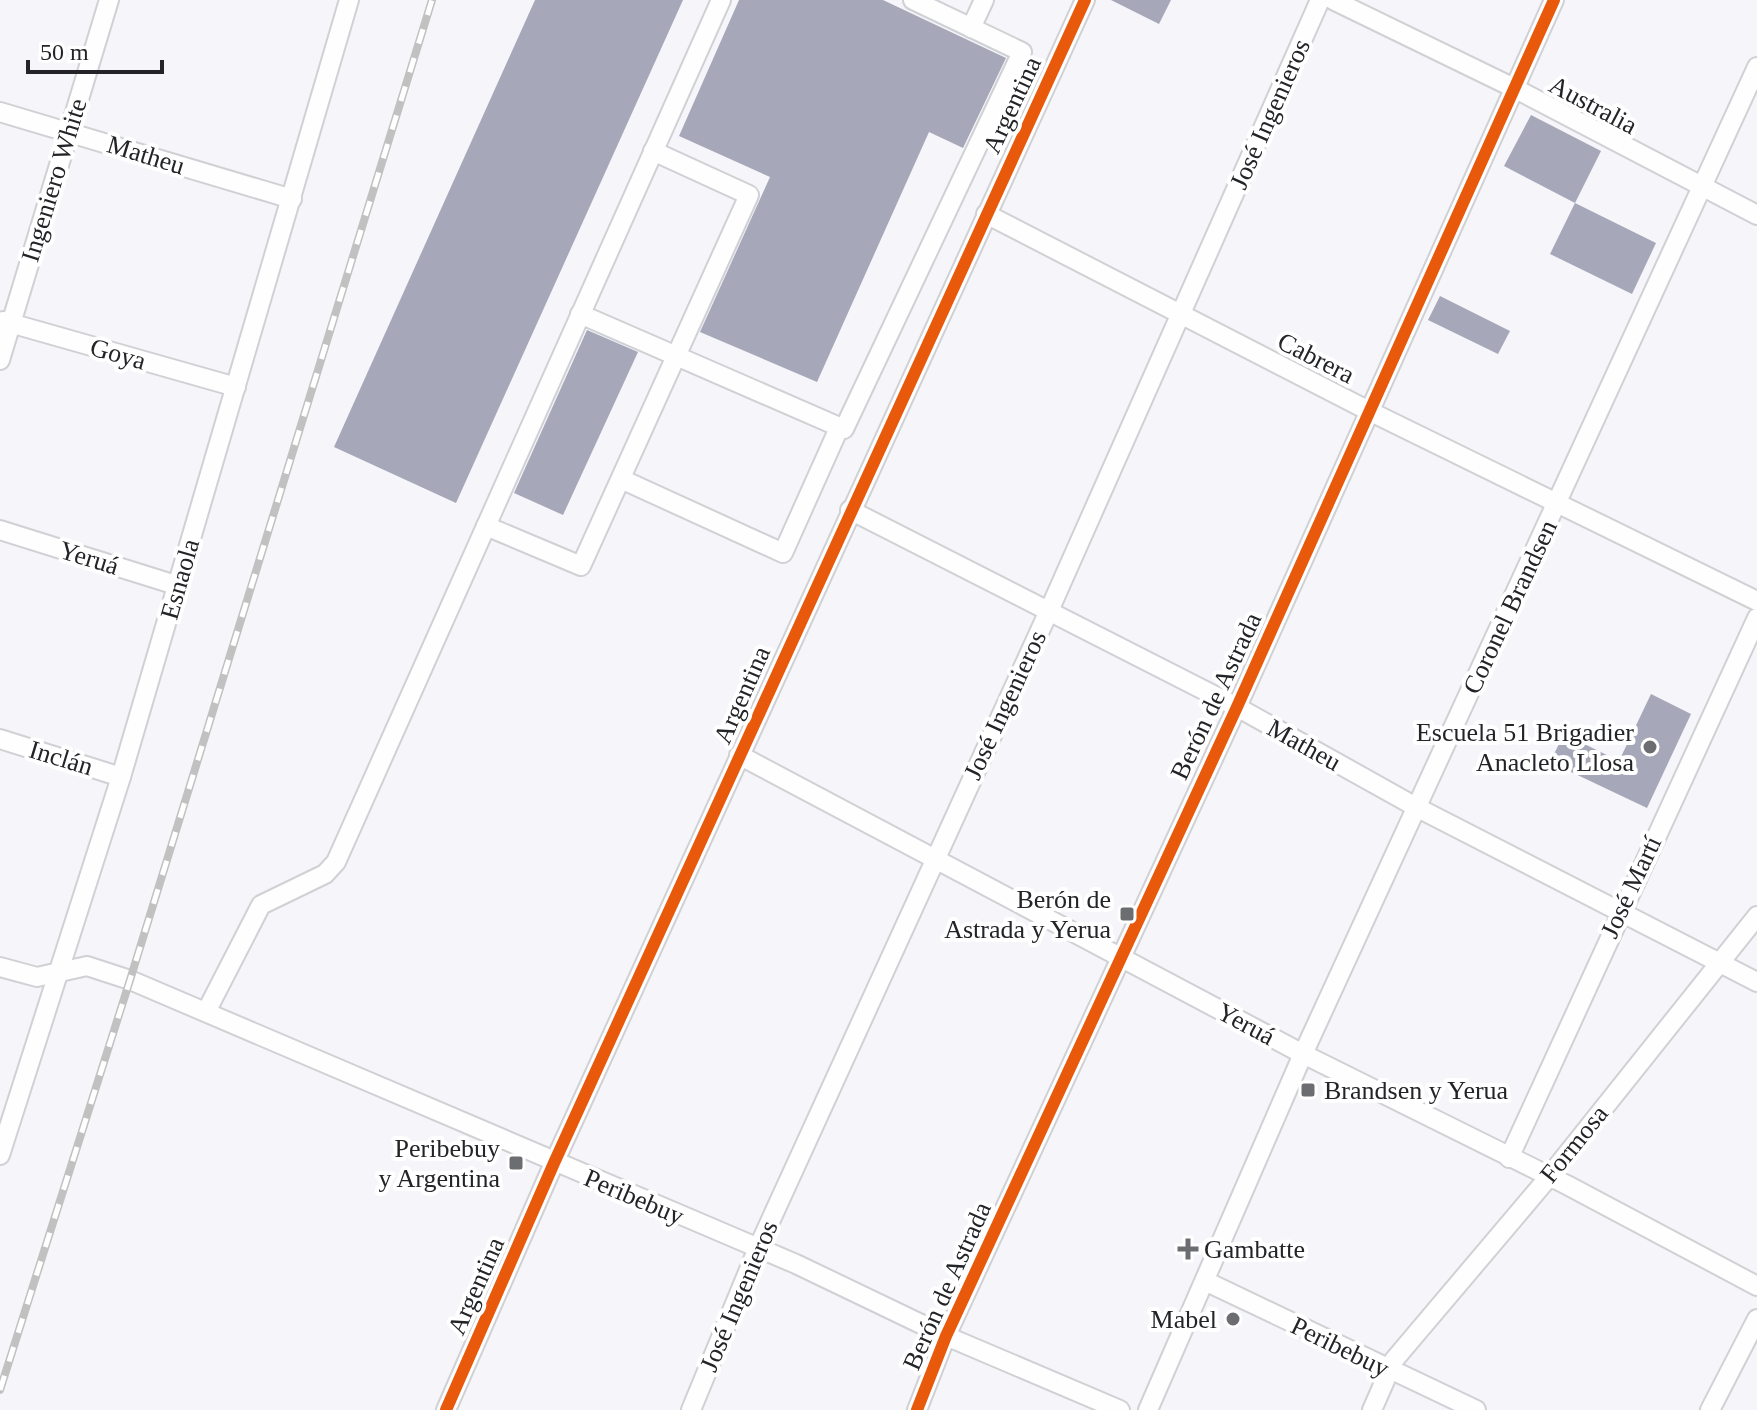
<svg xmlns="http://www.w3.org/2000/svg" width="1757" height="1410" font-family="'Times New Roman',serif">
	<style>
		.building { fill: #a6a8b9 }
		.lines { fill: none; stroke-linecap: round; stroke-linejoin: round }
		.minor-casing { stroke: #d0d1d4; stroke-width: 22 }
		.minor { stroke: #fefefe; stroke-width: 18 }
		.rail-casing { stroke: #c1c1c2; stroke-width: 8 }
		.rail { stroke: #fff; stroke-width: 5; stroke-dasharray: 15; stroke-linecap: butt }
		.cycleway-casing { stroke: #fff; stroke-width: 17 }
		.cycleway { stroke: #e8590c; stroke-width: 12 }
		.poi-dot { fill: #6c6d71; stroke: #fff; stroke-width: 3 }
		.labels { text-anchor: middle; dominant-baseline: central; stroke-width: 8; stroke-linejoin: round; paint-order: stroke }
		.street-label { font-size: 26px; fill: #232427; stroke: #fff }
		.poi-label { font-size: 26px; fill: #232427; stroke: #fff; text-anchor: end }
	</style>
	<rect width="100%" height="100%" fill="#f5f5fa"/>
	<g class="building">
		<path d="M 535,0 L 683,0 L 456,503 L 334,447 Z"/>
		<path d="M 739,0 L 883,0 L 1006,58 L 963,148 L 929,132 L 817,382 L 700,332 L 770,177 L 679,136 Z"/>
		<path d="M 1111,0 L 1171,0 L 1159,24 Z"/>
		<path d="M 1531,115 L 1601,151 L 1575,203 L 1504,166 Z"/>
		<path d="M 1575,203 L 1656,243 L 1632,294 L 1550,254 Z"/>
		<path d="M 1440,296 L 1510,331 L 1498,354 L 1428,320 Z"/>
		<path d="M 587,330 L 638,352 L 563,515 L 514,493 Z"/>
		<path d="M 1651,694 L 1691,714 L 1647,808 L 1550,762 L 1564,734 L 1619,761 Z"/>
	</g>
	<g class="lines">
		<defs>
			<g id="minor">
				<path d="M 1333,0 L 1514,88 L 1757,215"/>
				<path d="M 971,28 L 984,0"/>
				<path d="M 0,112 L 292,199"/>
				<path d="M 986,214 L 1369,411 L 1757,601"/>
				<path d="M 580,314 L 844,429 L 1022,52 L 913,0"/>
				<path d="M 3,321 L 236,387"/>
				<path d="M 0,360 L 109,0"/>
				<path d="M 621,479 L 783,553 L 839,428"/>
				<path d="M 850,510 L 1237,707 L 1416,807 L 1757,982"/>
				<path d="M 486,526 L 581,566 L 749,195 L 653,151"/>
				<path d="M 0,530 L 179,586"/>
				<path d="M 0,739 L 121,777"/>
				<path d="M 739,755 L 1303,1054 L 1567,1185 L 1757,1286"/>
				<path d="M 0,967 L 37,977 L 87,966 L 130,980 L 796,1264 L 946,1336 L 1120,1410"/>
				<path d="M 206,1012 L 261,905 L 325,874 L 336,862 L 721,0"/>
				<path d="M 0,1155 L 121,777 L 349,0"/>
				<path d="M 1509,1158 L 1757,618"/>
				<path d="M 1205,1281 L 1476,1410"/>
				<path d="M 446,1410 L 554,1163 L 1085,0"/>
				<path d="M 691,1410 L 758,1248 L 1048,613 L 1320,0"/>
				<path d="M 917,1410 L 946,1336 L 1237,707 L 1554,0"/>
				<path d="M 1148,1410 L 1303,1054 L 1757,67"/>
				<path d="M 1372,1410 L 1394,1360 L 1548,1178 L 1757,916"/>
				<path d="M 1710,1410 L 1757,1319"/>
			</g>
		</defs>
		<use href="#minor" class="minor-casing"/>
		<use href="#minor" class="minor"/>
		<defs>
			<path id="rail" d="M 0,1390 L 130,980 L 432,0"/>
		</defs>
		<use href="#rail" class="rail-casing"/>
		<use href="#rail" class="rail"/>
		<defs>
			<g id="cycleway">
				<path d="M 446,1410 L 554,1163 L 1085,0"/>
				<path d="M 917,1410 L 946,1336 L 1237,707 L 1554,0"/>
			</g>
		</defs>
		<use href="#cycleway" class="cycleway-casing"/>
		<use href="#cycleway" class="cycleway"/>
	</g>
	<g class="poi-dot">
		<circle cx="1650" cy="747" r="8"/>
		<rect x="1119" y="906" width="16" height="16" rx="4"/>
		<rect x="1300" y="1082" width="16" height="16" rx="4"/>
		<rect x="508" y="1155" width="16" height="16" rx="4"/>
		<path d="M1184 1237h8v8h8v8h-8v8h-8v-8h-8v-8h8z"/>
		<circle cx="1233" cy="1319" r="8"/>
	</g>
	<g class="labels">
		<g class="street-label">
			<text transform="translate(1012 105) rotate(-65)">Argentina</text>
			<text transform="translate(1593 105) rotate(28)">Australia</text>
			<text transform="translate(1270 114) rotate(-66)">José Ingenieros</text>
			<text transform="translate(146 155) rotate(17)">Matheu</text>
			<text transform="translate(54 180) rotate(-73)">Ingeniero White</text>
			<text transform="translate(118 354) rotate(16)">Goya</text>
			<text transform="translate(1316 358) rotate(27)">Cabrera</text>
			<text transform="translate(89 558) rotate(17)">Yeruá</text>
			<text transform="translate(180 579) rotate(-74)">Esnaola</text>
			<text transform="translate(1510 607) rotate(-65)">Coronel Brandsen</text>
			<text transform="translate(742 695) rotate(-66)">Argentina</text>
			<text transform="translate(1216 696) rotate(-65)">Berón de Astrada</text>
			<text transform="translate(1005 705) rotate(-65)">José Ingenieros</text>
			<text transform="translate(1304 745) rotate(29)">Matheu</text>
			<text transform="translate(61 758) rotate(17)">Inclán</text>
			<text transform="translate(1631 887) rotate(-65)">José Martí</text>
			<text transform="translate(1246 1024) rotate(28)">Yeruá</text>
			<text transform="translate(1574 1144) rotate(-51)">Formosa</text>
			<text transform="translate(634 1197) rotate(23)">Peribebuy</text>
			<text transform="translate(476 1286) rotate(-66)">Argentina</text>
			<text transform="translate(947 1286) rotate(-66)">Berón de Astrada</text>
			<text transform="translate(739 1296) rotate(-67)">José Ingenieros</text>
			<text transform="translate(1340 1347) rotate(26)">Peribebuy</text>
		</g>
		<g class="poi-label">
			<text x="1634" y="732">Escuela 51 Brigadier<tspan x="1634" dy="30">Anacleto Llosa</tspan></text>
			<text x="1111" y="899">Berón de<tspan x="1111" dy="30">Astrada y Yerua</tspan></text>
			<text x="1324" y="1090" text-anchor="start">Brandsen y Yerua</text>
			<text x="500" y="1148">Peribebuy<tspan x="500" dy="30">y Argentina</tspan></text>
			<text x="1204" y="1249" text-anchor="start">Gambatte</text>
			<text x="1217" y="1319">Mabel</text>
		</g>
	</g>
	<path d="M28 60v12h134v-12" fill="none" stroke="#232427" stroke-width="4"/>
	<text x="40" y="60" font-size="24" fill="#232427" stroke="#ffffff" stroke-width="6" paint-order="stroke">50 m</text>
</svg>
